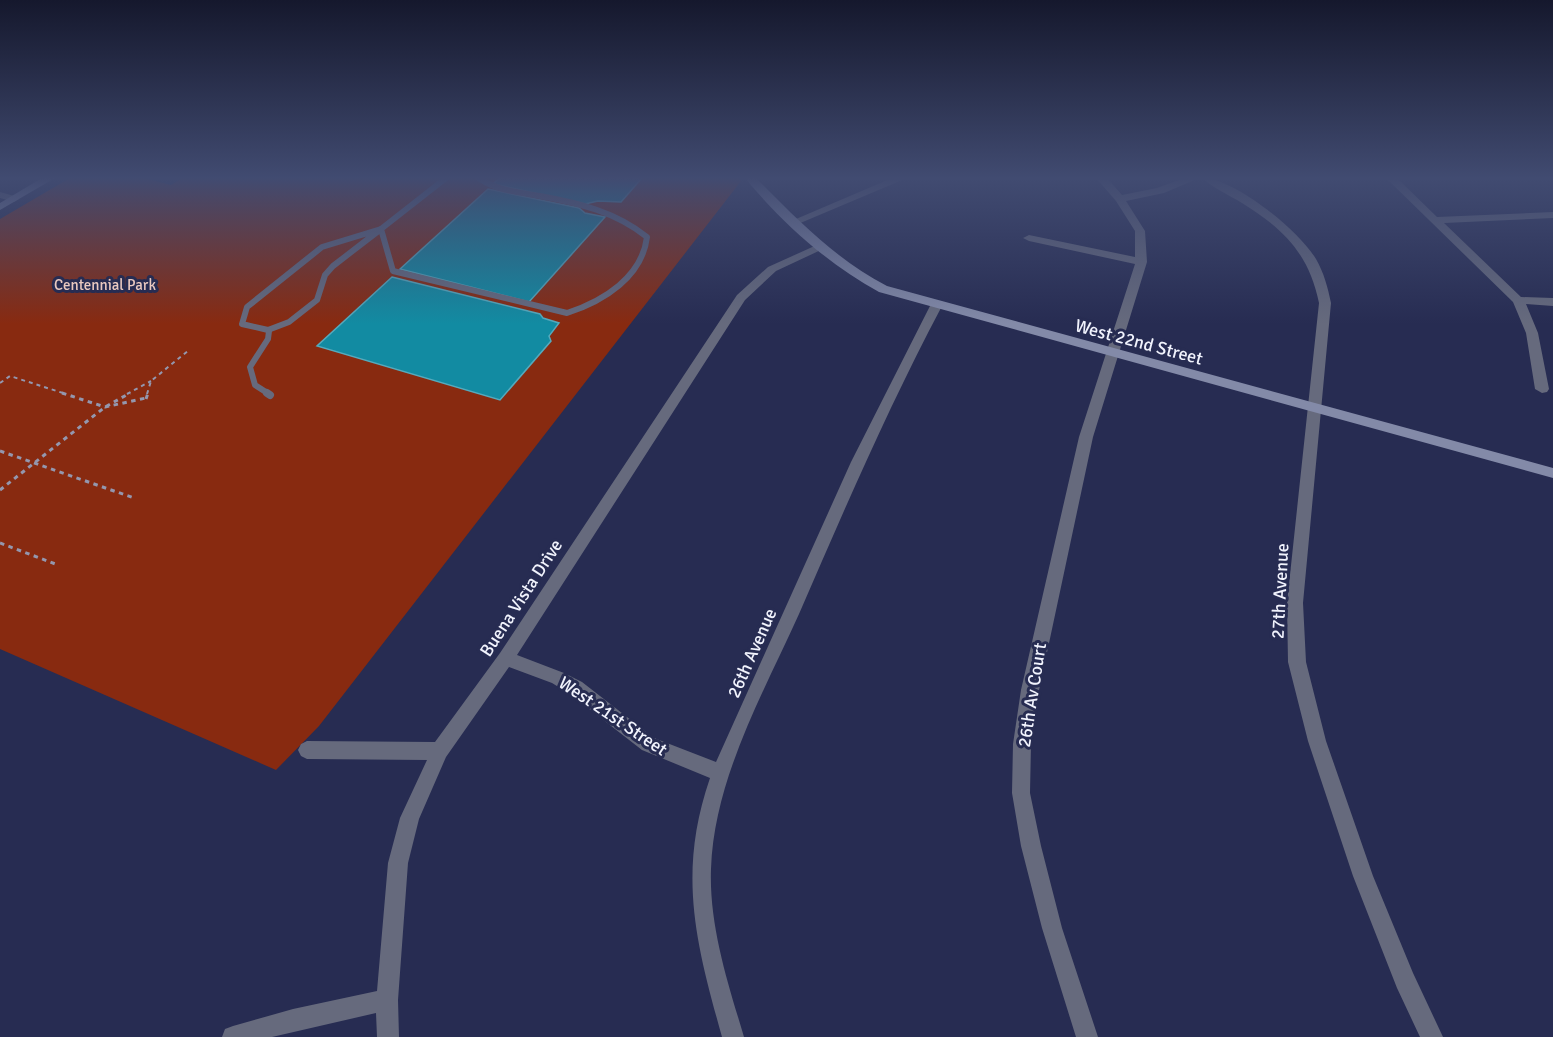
<svg xmlns="http://www.w3.org/2000/svg" width="1553" height="1037" font-family="Signika,sans-serif">
	<style>
		.green { fill: #882a10; fill-rule: evenodd }
		.water { fill: #128ba2; stroke: #55aabd; stroke-width: 1.5 }
		.lines { fill: none; stroke-linecap: round; stroke-linejoin: round }
		.path-far1 { stroke: #9497ae; stroke-width: 2; stroke-dasharray: 4 4; stroke-linecap: butt }
		.path { stroke: #9497ae; stroke-width: 3; stroke-dasharray: 4.5 4.5; stroke-linecap: butt }
		.lane-far1 { stroke: #666a7d; stroke-width: 6 }
		.lane { stroke: #666a7d; stroke-width: 8 }
		.street { fill: #666a7d; fill-rule: evenodd }
		.secondary { fill: #838aa8; fill-rule: evenodd }
		.labels { text-anchor: middle; dominant-baseline: central; stroke-width: 6; stroke-linejoin: round; paint-order: stroke }
		.far-park-label { font-size: 15px; fill: #eac9c0; stroke: #272c52 }
		.street-label { font-size: 18px; fill: #f1f3fd; stroke: #272c52 }
	</style>
	<rect width="100%" height="100%" fill="#272c52"/>
	<path class="green" d="M 70,178 L 144,178 L 171,185 L 182,178 L 499,178 L 494,183 L 585,204 L 598,201 L 621,202 L 642,178 L 738,178 L 741,181 L 319,726 L 276,770 L 0,649 L 0,219 ZM 488,189 L 579,208 L 585,213 L 604,217 L 400,269 Z"/>
	<g class="water">
		<path d="M 499,178 L 642,178 L 621,202 L 598,201 L 585,204 L 493,184 Z"/>
		<path d="M 488,189 L 579,208 L 585,213 L 605,217 L 529,302 L 400,269 Z"/>
		<path d="M 392,277 L 540,314 L 543,318 L 559,323 L 549,336 L 551,341 L 500,400 L 317,346 Z"/>
	</g>
	<g class="lines">
		<g class="path-far1">
			<path d="M 0,383 L 10,376 L 66,394"/>
			<path d="M 127,394 L 151,381"/>
			<path d="M 147,394 L 151,381 L 189,350"/>
		</g>
		<g class="path">
			<path d="M 62,393 L 105,407 L 146,398"/>
			<path d="M 146,399 L 148,393"/>
			<path d="M 0,451 L 134,498"/>
			<path d="M 0,490 L 105,407 L 130,393"/>
			<path d="M 0,543 L 58,565"/>
		</g>
		<g class="lane-far1">
			<path d="M 446,178 L 381,229 L 393,271 L 567,313 C 604,301 642,277 647,237 C 616,212 579,203 540,196 C 519,192 497,191 479,178"/>
			<path d="M 381,229 L 333,266 L 325,275 L 317,300 L 289,322 L 268,330 L 242,324 L 247,307 L 322,247 Z"/>
			<path d="M 269,394 L 255,385 L 250,367 L 268,339 L 269,331"/>
		</g>
		<path class="lane" d="M 267,393 L 270,395"/>
		<g class="street">
			<path d="M 892,178 L 907,178 L 798,224 L 789,222 Z"/>
			<path d="M 1096,178 L 1107,178 L 1122,195 L 1157,188 L 1184,178 L 1199,178 L 1164,193 L 1126,201 L 1145,231 L 1147,262 L 1093,437 L 1039,690 L 1031,744 L 1030,793 L 1041,846 L 1062,928 L 1098,1037 L 1076,1037 L 1042,928 L 1021,846 L 1012,793 L 1013,744 L 1021,690 L 1079,437 L 1135,264 L 1029,241 L 1023,238 L 1029,235 L 1135,257 L 1135,231 L 1116,201 Z"/>
			<path d="M 1202,178 C 1235,178 1299,231 1316,259 C 1324,273 1328,288 1331,303 L 1303,603 L 1306,662 L 1326,741 L 1373,876 L 1413,973 L 1443,1037 L 1420,1037 L 1397,988 L 1353,876 L 1308,741 L 1288,662 L 1287,603 L 1319,303 C 1309,254 1284,229 1242,203 C 1229,195 1213,188 1202,178 Z"/>
			<path d="M 1386,178 L 1397,178 L 1437,217 L 1553,212 L 1553,218 L 1444,223 L 1521,297 L 1553,298 L 1553,306 L 1526,304 L 1538,333 L 1549,389 L 1547,392 L 1542,393 L 1535,389 L 1526,333 L 1513,302 Z"/>
			<path d="M 0,192 L 18,197 L 19,199 L 14,202 L 0,198 Z"/>
			<path d="M 819,244 L 823,245 L 823,249 L 776,271 L 745,300 L 517,655 L 564,673 L 582,682 L 654,738 L 716,762 L 851,462 L 930,306 L 932,303 L 940,303 L 942,306 C 889,406 844,510 799,614 C 763,694 714,779 711,869 C 709,926 728,983 744,1037 L 722,1037 C 696,943 677,874 710,778 L 642,750 L 570,694 L 552,683 L 509,667 L 446,757 L 419,819 L 408,863 L 398,1000 L 399,1037 L 377,1037 L 376,1013 L 272,1037 L 222,1037 L 225,1029 L 233,1026 L 293,1009 L 377,991 L 388,863 L 400,818 L 427,760 L 307,759 L 301,756 L 298,750 L 301,744 L 307,741 L 435,742 L 500,653 L 737,295 L 768,267 Z"/>
		</g>
		<g class="secondary">
			<path d="M 42,178 L 55,178 L 0,210 L 0,203 Z"/>
			<path d="M 745,178 L 756,178 C 797,219 835,259 887,286 L 1553,468 L 1553,478 L 879,292 C 828,264 782,223 745,178 Z"/>
		</g>
	</g>
	<linearGradient id="sky" x2="0" y2="1"><stop stop-color="#15182d"/><stop offset="0.55" stop-color="#414b71"/><stop offset="1" stop-color="#414b71" stop-opacity="0"/></linearGradient>
	<rect width="1553" height="324" fill="url(#sky)"/>
	<g class="labels">
		<g class="far-park-label">
			<text x="105" y="285">Centennial Park</text>
		</g>
		<g class="street-label">
			<text transform="translate(1139 342) rotate(15)">West 22nd Street</text>
			<text transform="translate(1280 591) rotate(-87)">27th Avenue</text>
			<text transform="translate(521 598) rotate(-57)">Buena Vista Drive</text>
			<text transform="translate(752 653) rotate(-66)">26th Avenue</text>
			<text transform="translate(1032 695) rotate(-81)">26th Av Court</text>
			<text transform="translate(613 716) rotate(34)">West 21st Street</text>
		</g>
	</g>
</svg>
